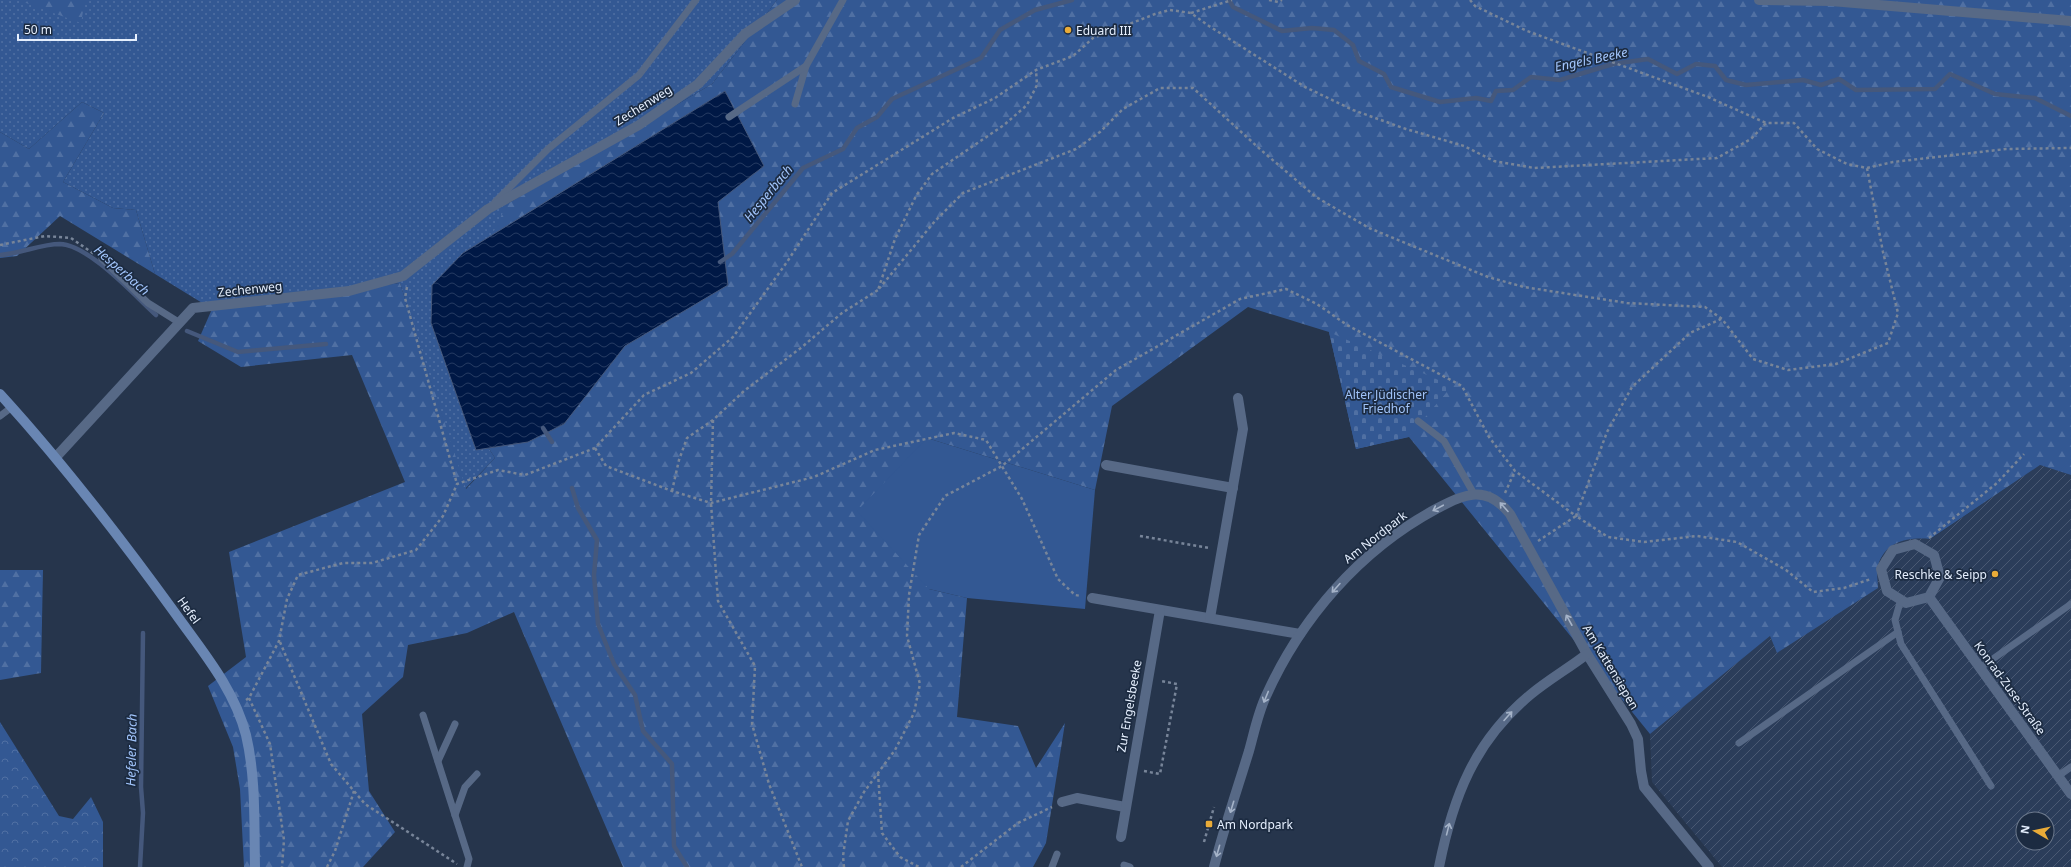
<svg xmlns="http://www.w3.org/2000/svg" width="2071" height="867" font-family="'Noto Sans',sans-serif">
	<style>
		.industrial { fill: url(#industrial-furrows); fill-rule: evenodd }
		.grass { fill: url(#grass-dots) }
		.forest { fill: url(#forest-firs) }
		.cemetery { fill: url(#cemetery-stones) }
		.park { fill: url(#park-crowns) }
		.garden { fill: #335893 }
		.water { fill: url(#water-waves); stroke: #45587c }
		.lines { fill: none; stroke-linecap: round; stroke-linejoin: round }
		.stream { stroke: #45587c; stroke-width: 4.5 }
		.path { stroke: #788599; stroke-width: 2.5; stroke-dasharray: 3 3; stroke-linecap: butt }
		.lane { stroke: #576986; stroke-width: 7 }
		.street { stroke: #576986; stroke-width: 10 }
		.secondary { stroke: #6986b3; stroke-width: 10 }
		.oneway { stroke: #a5b3c8 }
		.poi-dot { fill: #e9ab38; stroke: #1c2b41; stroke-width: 1.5 }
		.labels { text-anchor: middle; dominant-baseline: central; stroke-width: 3.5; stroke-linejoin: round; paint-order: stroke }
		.poi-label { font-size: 12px; fill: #e5effe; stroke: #1c2b41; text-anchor: start }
		.street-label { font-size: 12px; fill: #e5effe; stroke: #1c2b41 }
		.park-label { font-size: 12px; fill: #a1c4fa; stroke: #1c2b41 }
		.water-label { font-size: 13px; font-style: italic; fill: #a2c5fc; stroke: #1c2b41 }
	</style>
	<defs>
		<pattern id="industrial-furrows" width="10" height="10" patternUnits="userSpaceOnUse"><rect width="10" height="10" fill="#2b3d5a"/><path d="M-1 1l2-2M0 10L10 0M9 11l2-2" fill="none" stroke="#4a5973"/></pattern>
		<pattern id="grass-dots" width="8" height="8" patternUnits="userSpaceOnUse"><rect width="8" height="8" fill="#335893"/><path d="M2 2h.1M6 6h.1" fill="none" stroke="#5070a3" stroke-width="1.8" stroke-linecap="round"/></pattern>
		<pattern id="forest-firs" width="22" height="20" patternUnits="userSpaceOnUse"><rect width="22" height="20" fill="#335893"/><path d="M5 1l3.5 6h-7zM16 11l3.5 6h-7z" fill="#5070a3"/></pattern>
		<pattern id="cemetery-stones" width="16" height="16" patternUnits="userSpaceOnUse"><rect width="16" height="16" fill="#335893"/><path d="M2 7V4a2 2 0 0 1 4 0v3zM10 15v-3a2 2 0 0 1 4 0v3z" fill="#5070a3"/></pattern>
		<pattern id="park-crowns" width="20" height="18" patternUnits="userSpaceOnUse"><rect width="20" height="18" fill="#335893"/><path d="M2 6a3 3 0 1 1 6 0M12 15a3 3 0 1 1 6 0" fill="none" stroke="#5070a3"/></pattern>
		<pattern id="water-waves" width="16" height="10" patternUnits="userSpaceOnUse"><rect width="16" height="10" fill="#001845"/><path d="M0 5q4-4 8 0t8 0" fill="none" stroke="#253a61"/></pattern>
	</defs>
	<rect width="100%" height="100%" fill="#26354c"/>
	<path class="industrial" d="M 2040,465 L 2071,475 L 2071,867 L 1722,867 L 1652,782 L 1650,734 L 1770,636 L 1777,653 L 1878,567 L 1885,550 L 1902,540 L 1916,538 L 1931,539 ZM 2023,819 L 2047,819 L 2047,843 L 2023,843 Z"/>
	<path class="grass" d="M 0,0 L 777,0 L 712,84 L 507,204 L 477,430 L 495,458 L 465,489 L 400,283 L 212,309 L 155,274 L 136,210 L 113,208 L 63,182 L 104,113 L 82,102 L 29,149 L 0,132 Z"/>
	<g class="forest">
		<path d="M 18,0 L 85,0 L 81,23 Z"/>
		<path d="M 777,0 L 2071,0 L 2071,475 L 2040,465 L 1930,539 C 1908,537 1885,541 1878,566 C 1876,572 1878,581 1878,588 L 1777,653 L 1770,636 L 1650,734 L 1409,437 L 1356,449 L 1329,332 L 1248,307 L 1112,406 L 1095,490 L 927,438 L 929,589 L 967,598 L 957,717 L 1018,726 L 1036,768 L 1065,723 L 1046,843 L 1033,867 L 623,867 L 514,612 L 467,633 L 408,645 L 403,677 L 362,714 L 369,791 L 395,832 L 363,867 L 244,867 L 240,789 L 233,747 L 208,686 L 246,657 L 229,552 L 405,482 L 352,355 L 241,367 L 198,341 L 212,309 L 400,283 L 466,489 L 495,458 L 477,430 L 480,260 L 507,204 L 712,84 Z"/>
		<path d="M 82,102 L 104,113 L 63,182 L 113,208 L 136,210 L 155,274 L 60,216 L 17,256 L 0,258 L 0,132 L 29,149 Z"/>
		<path d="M 0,570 L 43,570 L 41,673 L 0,680 Z"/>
	</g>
	<path class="cemetery" d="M 1329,332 L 1452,386 L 1408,437 L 1356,449 Z"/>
	<path class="park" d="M 0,722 L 59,816 L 73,819 L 91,797 L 103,822 L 103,867 L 0,867 Z"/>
	<path class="garden" d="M 927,438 L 1095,490 L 1085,609 L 967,598 L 929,589 L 857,511 Z"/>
	<path class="water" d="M 725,91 L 764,166 L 718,202 L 728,285 L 625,346 L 564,424 L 528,442 L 476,450 L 431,323 L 432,285 L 463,253 Z"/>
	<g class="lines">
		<g class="stream">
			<path d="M 1229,0 L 1233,7 L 1282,31 L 1312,28 L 1334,30 L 1353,45 L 1359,61 L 1384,74 L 1391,87 L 1440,102 L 1476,98 L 1491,101 L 1496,91 L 1513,90 L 1531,77 L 1560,80 L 1613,64 L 1648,59 L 1677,74 L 1696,64 L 1715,66 L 1726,80 L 1746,85 L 1803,80 L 1821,85 L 1839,79 L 1856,90 L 1935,89 L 1950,74 L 1995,94 L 2035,98 L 2071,116"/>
			<path d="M 0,255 C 20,254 40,244 60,244 C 89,245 134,295 156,315"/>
			<path d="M 720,262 L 732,254 L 803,168 L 843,149 L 857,128 L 877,117 L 892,99 L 981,58 L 1000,30 L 1035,10 L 1072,0"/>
			<path d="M 187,331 L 238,352 L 326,344"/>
			<path d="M 543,428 L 552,442"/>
			<path d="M 572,488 L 578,508 L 597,540 L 594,575 L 598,624 L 614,664 L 635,695 L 643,731 L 672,764 L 674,846 L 687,867"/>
			<path d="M 140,867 L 143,813 L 141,787 L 143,633"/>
		</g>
		<g class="path">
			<path d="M 1269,0 L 1278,2 L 1282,0"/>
			<path d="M 1470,0 L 1475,6 L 1527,31 L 1708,97 L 1766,123"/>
			<path d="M 1191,13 L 1232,0"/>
			<path d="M 1867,168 L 1893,162 L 2006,149 L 2071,148"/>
			<path d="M 0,245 L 45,236 L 71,238 L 94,254"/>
			<path d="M 407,287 L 405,298 L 457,484"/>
			<path d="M 713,420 L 711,503 L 718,601 L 755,666 L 752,724 L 769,784 L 802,867"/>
			<path d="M 595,448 L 606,466 L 672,491 L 711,503 L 814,477 L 875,450 L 954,433 L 986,440 L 1022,499 L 1058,579 L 1075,595 L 1081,596"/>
			<path d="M 672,491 L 679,460 L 687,438 L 713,420 L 744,391 L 802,347 L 842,313 L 878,290"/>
			<path d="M 1505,493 L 1515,471"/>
			<path d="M 1140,536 L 1209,548"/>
			<path d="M 1929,538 L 1997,483 L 2024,454"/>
			<path d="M 1538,541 L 1576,516 L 1608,537 L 1644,542 L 1697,536 L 1737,542 L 1786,570 L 1813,592 L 1844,588 L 1871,579"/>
			<path d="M 280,642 L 331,764 L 365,804 L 457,864"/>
			<path d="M 249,698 L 270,744 L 284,840 L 282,867"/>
			<path d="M 246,700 L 249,698 L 279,641 L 287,599 L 298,575 L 343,563 L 372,563 L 416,550 L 443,516 L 457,484 L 498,470 L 525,475 L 595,448 L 644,395 L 691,373 L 733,337 L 787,262 L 832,193 L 953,118 L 995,98 L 1036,70 L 1073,56 L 1093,38 L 1155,14 L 1170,10 L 1191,13 L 1209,26 L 1305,87 L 1353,110 L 1406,129 L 1464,146 L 1494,161 L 1534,168 L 1717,158 L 1751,139 L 1766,123 L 1794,123 L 1817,149 L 1847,164 L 1867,168 L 1883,252 L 1898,313 L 1888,343 L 1836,364 L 1788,370 L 1753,359 L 1722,319 L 1705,307 L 1627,303 L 1524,287 L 1488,277 L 1369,228 L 1316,197 L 1261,150 L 1193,88 L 1160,88 L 1123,109 L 1100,132 L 1076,149 L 963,193 L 935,221 L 878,290 L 895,239 L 916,196 L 932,174 L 1004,125 L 1027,105 L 1037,85 L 1036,70"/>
			<path d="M 1144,771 L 1160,774 L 1177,684 L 1161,681"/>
			<path d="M 878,773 L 882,833 L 900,857 L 919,867"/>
			<path d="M 1204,842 L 1214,807"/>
			<path d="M 327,867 L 335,851 L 354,791"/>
			<path d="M 844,867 L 843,856 L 848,821 L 864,792 L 895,750 L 914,713 L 920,684 L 907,636 L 909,595 L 919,535 L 945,496 L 1002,466 L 1116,370 L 1240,299 L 1286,289 L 1317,304 L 1347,325 L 1462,386 L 1489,437 L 1515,471 L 1576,516 L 1607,432 L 1632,387 L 1690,333 L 1721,319"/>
			<path d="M 961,867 L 1018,823 L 1052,807"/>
		</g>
		<g class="lane">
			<path d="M 795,104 L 806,66"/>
			<path d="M 729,117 L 806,66 L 843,0"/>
			<path d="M 495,202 L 548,149 L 639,75 L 696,0"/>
			<path d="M 102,259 L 148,303 L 180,323"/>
			<path d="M 0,416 L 12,407"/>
			<path d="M 1418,421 L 1444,441 L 1474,494"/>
			<path d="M 1901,599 L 1895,620 L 1901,644 L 1991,786"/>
			<path d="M 1980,668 L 2071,604"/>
			<path d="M 423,715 L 469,859 L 467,867"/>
			<path d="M 1739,743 L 1898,632"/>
			<path d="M 438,761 L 455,724"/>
			<path d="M 2058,776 L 2071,767"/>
			<path d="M 455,815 L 465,787 L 477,774"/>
			<path d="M 1124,865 L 1130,867"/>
			<path d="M 1052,867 L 1057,854"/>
		</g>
		<g class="street">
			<path d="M 1759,0 L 1831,1 L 2071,21"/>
			<path d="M 56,457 L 193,308 L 349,291 L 403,276 L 488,209 L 639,125 L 698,84 L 745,34 L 795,0"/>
			<path d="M 1106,465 L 1233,488"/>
			<path d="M 1915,544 L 1934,555 L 1940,577 L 1929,597 L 1906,603 L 1887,591 L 1881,569 L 1893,550 Z"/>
			<path d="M 1929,597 L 2071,794"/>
			<path d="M 1092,598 L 1300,634"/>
			<path d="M 1210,618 L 1243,429 L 1238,398"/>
			<path d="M 1062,802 L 1077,798 L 1125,807"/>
			<path d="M 1121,837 L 1160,610"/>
			<path d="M 1214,867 C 1224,828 1237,790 1249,751 C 1254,733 1258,713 1266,696 C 1301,618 1360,550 1436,509 C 1465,494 1486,484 1510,514 L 1587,654 L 1631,724 L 1638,739 L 1641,771 L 1644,787 L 1709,867"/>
			<path d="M 1439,867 C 1453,797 1474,742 1530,695 C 1548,680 1569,668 1587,654"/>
		</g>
		<path class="secondary" d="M 0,394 C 63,463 120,537 175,613 C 202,651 234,688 246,735 C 256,777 254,823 255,867"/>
	</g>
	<defs><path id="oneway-shaft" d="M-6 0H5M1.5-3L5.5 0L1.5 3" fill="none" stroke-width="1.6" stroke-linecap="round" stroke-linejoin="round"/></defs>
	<g class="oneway">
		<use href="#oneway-shaft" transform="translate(1504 507) rotate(-132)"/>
		<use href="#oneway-shaft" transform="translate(1438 508) rotate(152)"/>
		<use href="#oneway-shaft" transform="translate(1336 588) rotate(132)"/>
		<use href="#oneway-shaft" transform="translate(1569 620) rotate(-119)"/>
		<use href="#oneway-shaft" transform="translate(1266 697) rotate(112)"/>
		<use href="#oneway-shaft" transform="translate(1508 716) rotate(-48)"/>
		<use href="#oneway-shaft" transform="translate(1232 807) rotate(107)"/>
		<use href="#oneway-shaft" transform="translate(1448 829) rotate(-76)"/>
		<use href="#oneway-shaft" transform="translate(1218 851) rotate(106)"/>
	</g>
	<g class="poi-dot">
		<circle cx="1068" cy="30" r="4"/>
		<circle cx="1995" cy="574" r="4"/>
		<rect x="1205" y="820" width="8" height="8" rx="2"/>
	</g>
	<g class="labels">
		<g class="poi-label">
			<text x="1076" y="30">Eduard III</text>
			<text x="1987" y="574" text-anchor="end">Reschke &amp; Seipp</text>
			<text x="1217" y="824">Am Nordpark</text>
		</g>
		<g class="street-label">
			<text transform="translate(643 105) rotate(-32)">Zechenweg</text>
			<text transform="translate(250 289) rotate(-6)">Zechenweg</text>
			<text transform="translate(1375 537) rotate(-38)">Am Nordpark</text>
			<text transform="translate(189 610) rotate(54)">Hefel</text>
			<text transform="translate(1611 667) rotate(59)">Am Kattensiepen</text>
			<text transform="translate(2010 688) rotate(54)">Konrad-Zuse-Straße</text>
			<text transform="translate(1129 706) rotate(-80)">Zur Engelsbeeke</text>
		</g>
		<g class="park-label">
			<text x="1386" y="394">Alter Jüdischer<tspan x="1386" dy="14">Friedhof</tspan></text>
		</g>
		<g class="water-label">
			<text transform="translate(1591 59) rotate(-12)">Engels Beeke</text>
			<text transform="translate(768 193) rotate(-51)">Hesperbach</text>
			<text transform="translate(122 270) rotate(41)">Hesperbach</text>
			<text transform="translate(131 750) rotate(-89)">Hefeler Bach</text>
		</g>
	</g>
	<g transform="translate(2035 831) rotate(279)"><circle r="19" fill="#1c2b41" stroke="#6c798d"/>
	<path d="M0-3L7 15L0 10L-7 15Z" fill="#e9ab38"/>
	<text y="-6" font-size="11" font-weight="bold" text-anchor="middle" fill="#e5effe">N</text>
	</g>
	<path d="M18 34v6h118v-6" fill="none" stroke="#e5effe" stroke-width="2"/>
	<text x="24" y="34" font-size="12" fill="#e5effe" stroke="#1c2b41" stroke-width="3" paint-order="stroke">50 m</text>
</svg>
